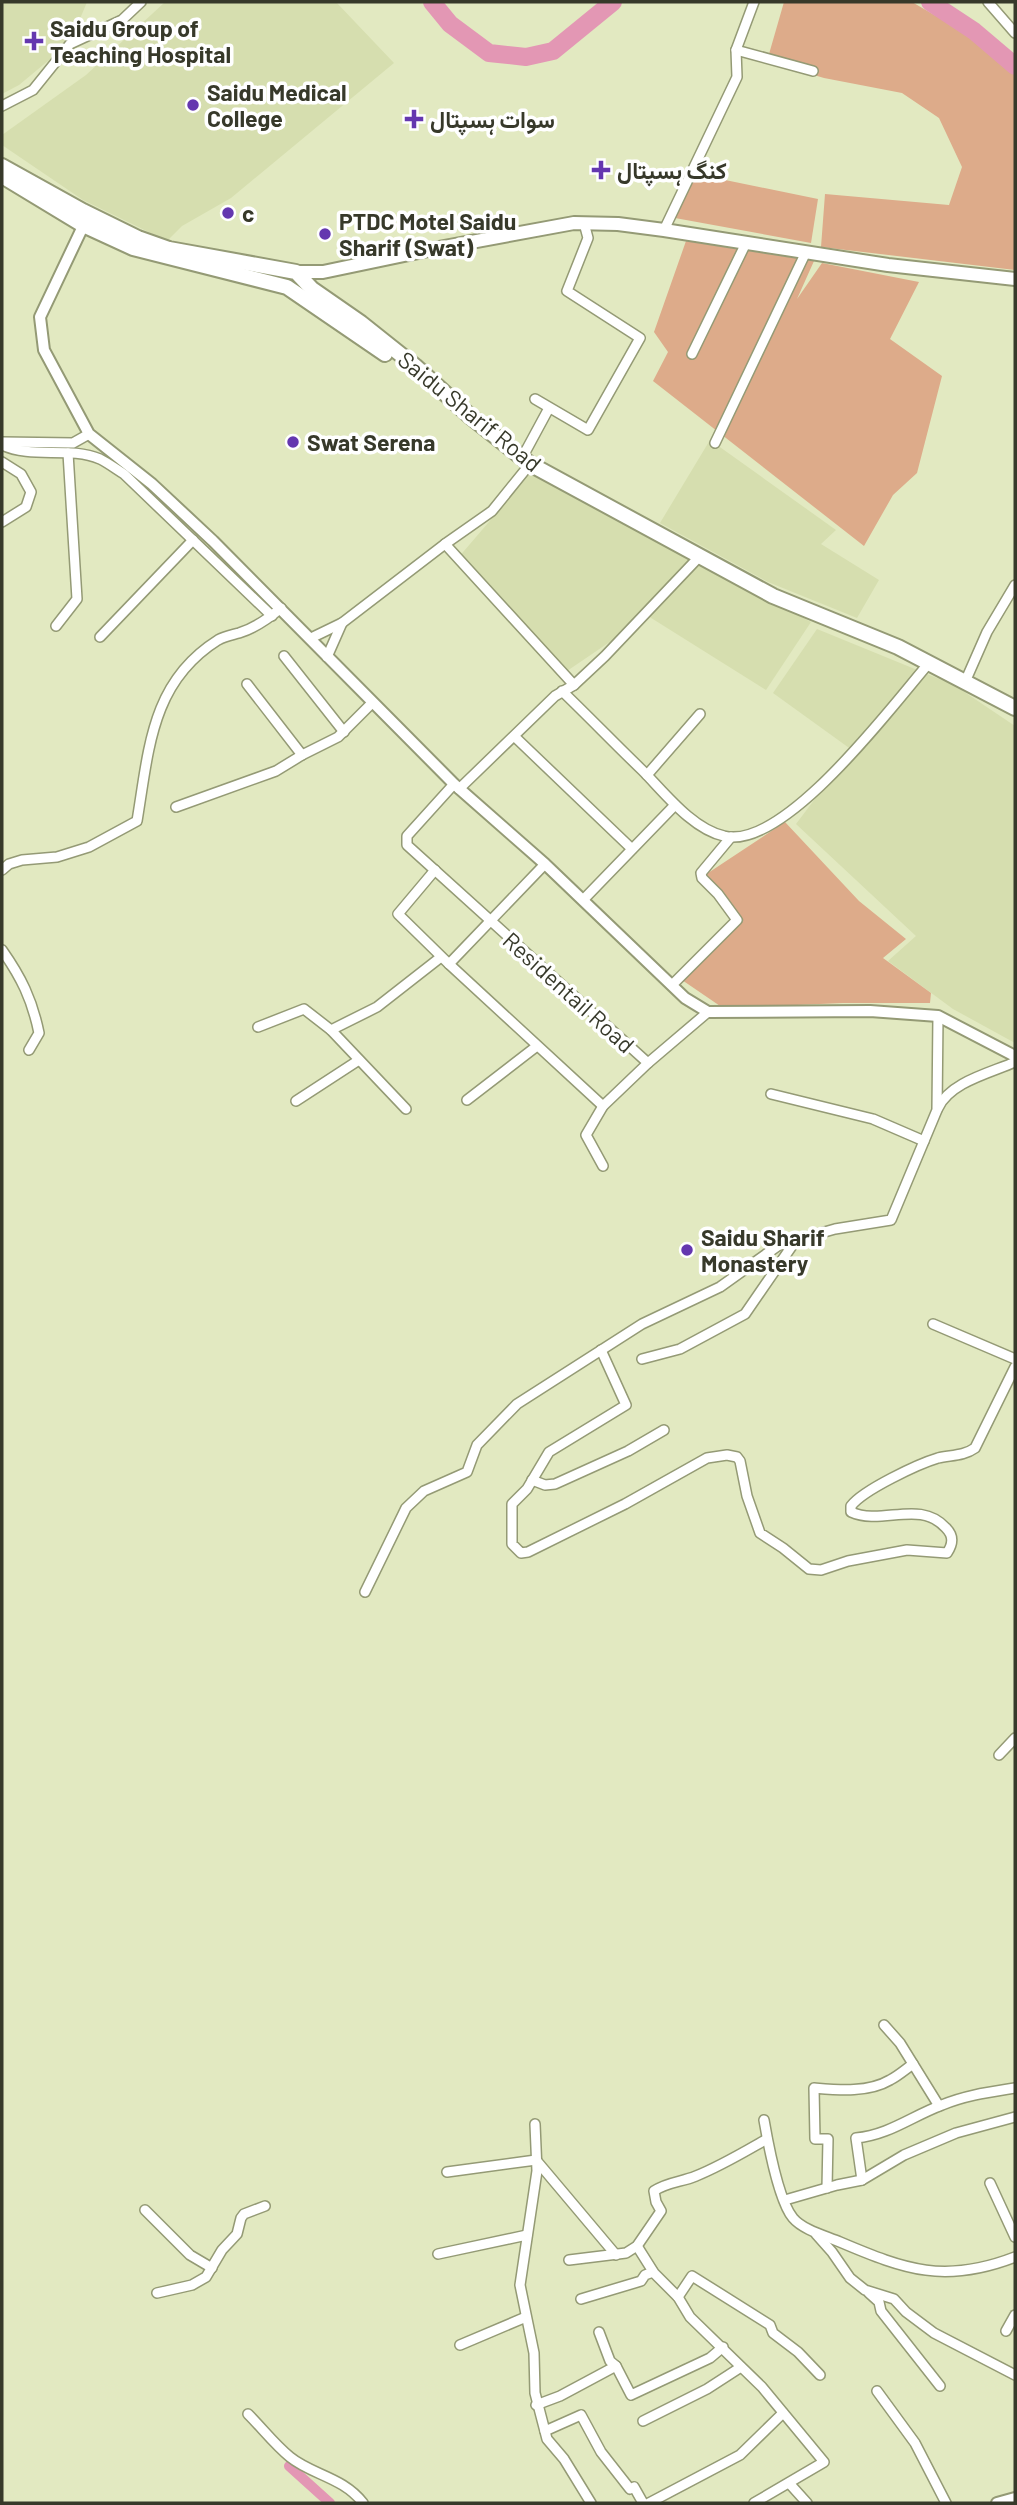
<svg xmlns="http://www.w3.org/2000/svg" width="1017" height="2505" font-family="Barlow,Vazirmatn,sans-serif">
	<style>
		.built { fill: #d6deaf }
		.green { fill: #ddab8a }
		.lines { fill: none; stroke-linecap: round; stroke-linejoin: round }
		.canal { stroke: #e397b4; stroke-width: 10 }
		.river { stroke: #e397b4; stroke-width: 18 }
		.minor-casing { stroke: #949a75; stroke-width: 12 }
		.tertiary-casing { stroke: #949a75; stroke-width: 14 }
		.secondary-casing { stroke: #949a75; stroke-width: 16 }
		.primary-casing { stroke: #949a75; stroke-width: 18 }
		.minor { stroke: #fff; stroke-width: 9 }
		.tertiary { stroke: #fff; stroke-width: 10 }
		.secondary { stroke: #fff; stroke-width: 12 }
		.primary { stroke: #fff; stroke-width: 14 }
		.poi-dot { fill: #6437af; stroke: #fff; stroke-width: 2.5 }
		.labels { text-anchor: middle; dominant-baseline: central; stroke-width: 7; stroke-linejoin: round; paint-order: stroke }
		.poi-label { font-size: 23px; font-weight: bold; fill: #37392a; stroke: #fff; text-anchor: start }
		.street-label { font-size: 23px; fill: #37392a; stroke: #fff }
	</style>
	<rect width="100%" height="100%" fill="#e2e9c1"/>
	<g class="built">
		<path d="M 2,2 L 87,2 L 77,26 L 55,55 L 19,85 L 2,94 Z"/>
		<path d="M 165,2 L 336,2 L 394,63 L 231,198 L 182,226 L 167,241 L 83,200 L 2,145 L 2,135 L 86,75 Z"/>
		<path d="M 710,440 L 836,530 L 821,544 L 879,580 L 857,618 L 768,582 L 660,523 Z"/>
		<path d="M 530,474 L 811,622 L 766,690 L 648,616 L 567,671 L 458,558 Z"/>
		<path d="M 817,629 L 954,685 L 1015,726 L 1015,1043 L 953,1009 L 888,961 L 916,936 L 796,824 L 852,750 L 773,693 Z"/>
	</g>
	<g class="green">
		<path d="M 784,2 L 912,2 L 1015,62 L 1015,270 L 821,247 L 825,194 L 949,205 L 962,167 L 939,118 L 902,93 L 824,78 L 767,61 Z"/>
		<path d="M 696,174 L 818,199 L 811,243 L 675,218 Z"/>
		<path d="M 686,241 L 814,261 L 797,299 L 822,263 L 919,282 L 890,339 L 942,376 L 917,473 L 893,495 L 864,546 L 653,381 L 668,352 L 654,332 Z"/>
		<path d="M 785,822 L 859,901 L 906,939 L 883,958 L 931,993 L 930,1003 L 843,1003 L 723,1008 L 682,980 L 743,921 L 705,875 Z"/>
	</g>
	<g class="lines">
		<path class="canal" d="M 289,2466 L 330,2503"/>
		<g class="river">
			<path d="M 432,2 L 450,24 L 489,53 L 526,57 L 553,51 L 613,2"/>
			<path d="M 930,2 L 974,31 L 1015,66"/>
		</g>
		<defs>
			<g id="minor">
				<path d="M 988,2 L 1015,33"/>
				<path d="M 736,50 L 813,71"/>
				<path d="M 2,106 L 33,90 L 70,44 L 122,20 L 141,2"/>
				<path d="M 664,230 L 737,77 L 736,50 L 754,2"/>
				<path d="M 692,354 L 746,243"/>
				<path d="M 535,399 L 588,430 L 640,338 L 567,291 L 588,238 L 584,223"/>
				<path d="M 2,442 L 73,443 L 89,434"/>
				<path d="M 715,443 L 806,252"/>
				<path d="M 2,445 C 32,459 69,446 100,459 C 108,463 116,469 124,474 L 272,616"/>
				<path d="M 522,458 L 549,408"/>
				<path d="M 2,462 L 21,474 L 31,492 L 26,507 L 2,522"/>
				<path d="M 445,544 L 574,685"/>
				<path d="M 56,626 L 77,599 L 68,453"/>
				<path d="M 100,637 L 193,540"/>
				<path d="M 311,638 L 342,623 L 445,544 L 492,511 L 530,464"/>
				<path d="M 284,656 L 344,732"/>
				<path d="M 327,657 L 342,623"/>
				<path d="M 965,682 L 987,632 L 1015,585"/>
				<path d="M 247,684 L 302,755"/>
				<path d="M 562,691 C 589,717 615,744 642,770 C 664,792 692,829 724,836 C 784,851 892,706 929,663"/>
				<path d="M 515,737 L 632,849"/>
				<path d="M 647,775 L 700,714"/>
				<path d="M 454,784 L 407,836 L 407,845 L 648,1063"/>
				<path d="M 459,789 L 555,696 L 574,685 L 605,656 L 699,557"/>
				<path d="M 176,807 L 276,771 L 302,755 L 338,737 L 372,703"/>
				<path d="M 2,870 L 9,864 L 22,860 L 57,857 L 89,847 L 137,821 C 149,749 151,682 218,640 C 225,636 232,635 239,633 C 255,628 268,619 281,608"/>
				<path d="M 435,870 L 398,914 L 449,964 L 603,1106"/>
				<path d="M 583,900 L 675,805"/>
				<path d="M 2,950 C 21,977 32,999 39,1033 L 29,1050"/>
				<path d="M 449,964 L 545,864"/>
				<path d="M 672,985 L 737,920 L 718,894 L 702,878 L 701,873 L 731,837"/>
				<path d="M 258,1027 L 304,1009 L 331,1030 L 406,1109"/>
				<path d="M 331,1030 L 377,1007 L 441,957"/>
				<path d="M 771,1094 L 873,1119 L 924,1141"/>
				<path d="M 467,1100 L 537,1046"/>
				<path d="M 296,1101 L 359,1060"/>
				<path d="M 938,1108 C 950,1082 990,1073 1015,1062"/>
				<path d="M 603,1166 L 586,1135 L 603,1106 L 648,1063 L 708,1012"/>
				<path d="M 933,1324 L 1015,1359"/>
				<path d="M 601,1350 L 626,1405 L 549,1452 L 527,1489 L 512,1504 L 512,1544 L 521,1553 L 528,1552 L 625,1504 L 707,1458 L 727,1455 L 737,1457 L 740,1461 L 747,1496 L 760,1533 L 783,1548 L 809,1569 L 821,1570 L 848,1561 L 907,1550 L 947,1553 C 953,1544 954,1536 946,1528 C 920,1499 882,1526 851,1512 L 851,1506 C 863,1490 918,1464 938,1458 C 951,1455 964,1456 975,1448 L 1015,1367"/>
				<path d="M 642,1359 L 680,1349 L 745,1314 L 796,1240"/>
				<path d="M 532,1480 L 545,1485 L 555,1484 L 628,1451 L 664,1430"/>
				<path d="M 365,1592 L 406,1508 L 424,1491 L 467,1472 L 477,1445 L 517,1404 L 642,1324 L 720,1287 L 779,1245 L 835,1229 L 891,1220 L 937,1110 L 938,1016"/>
				<path d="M 999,1755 L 1015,1738"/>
				<path d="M 884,2025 L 900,2043 L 939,2106"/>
				<path d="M 764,2120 C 768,2143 779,2201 793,2218 C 803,2230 826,2236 840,2242 C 906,2270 945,2284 1015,2257"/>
				<path d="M 535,2124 L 537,2171 L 520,2285 L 534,2353 L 535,2393 L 547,2439 L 564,2459 L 591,2503"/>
				<path d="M 447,2172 L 536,2160 L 616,2255"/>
				<path d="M 862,2180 L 856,2138 C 889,2135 912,2116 942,2105 C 966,2095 990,2092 1015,2088"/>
				<path d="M 990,2183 L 1015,2237"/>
				<path d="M 827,2188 L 828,2139 L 815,2139 L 814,2088 C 838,2090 868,2093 890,2080 C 898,2076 906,2069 913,2064"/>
				<path d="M 785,2200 L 837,2185 L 862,2180 L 904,2155 L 956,2133 L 1015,2117"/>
				<path d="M 145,2210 L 190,2255 L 212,2268"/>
				<path d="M 816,2234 L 832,2252 L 850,2278 L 865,2290 L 894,2299 L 906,2312 L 934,2333 L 1015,2375"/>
				<path d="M 637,2246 L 654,2273 L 678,2297 L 690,2317 L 762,2387 L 824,2462 L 754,2503"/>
				<path d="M 438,2254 L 527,2235"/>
				<path d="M 569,2260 L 626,2253 L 637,2246 L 661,2211 L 656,2202 L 654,2191 C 667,2182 682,2182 696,2176 C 721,2166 744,2152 767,2139"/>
				<path d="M 157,2293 L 192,2285 L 206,2277 L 222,2250 L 237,2234 L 241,2218 L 244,2214 L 265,2206"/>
				<path d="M 869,2293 L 879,2302 L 881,2311 L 940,2386"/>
				<path d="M 678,2297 L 692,2276 L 770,2325 L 773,2333 L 798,2352 L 820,2375"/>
				<path d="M 581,2299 L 641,2281 L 645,2275 L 653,2272"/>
				<path d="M 1006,2331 L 1015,2315"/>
				<path d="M 599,2332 L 610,2361 L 616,2366 L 631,2395 L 710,2358 L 723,2347"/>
				<path d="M 460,2345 L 526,2317"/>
				<path d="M 877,2391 L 915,2443 L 946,2503"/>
				<path d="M 536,2405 L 560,2396 L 616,2366"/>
				<path d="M 248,2414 C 262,2428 275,2445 290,2457 C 312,2475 343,2477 363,2503"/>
				<path d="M 643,2421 L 707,2389 L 741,2367"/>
				<path d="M 545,2431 L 581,2415 L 601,2452 L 630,2489 L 634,2487 L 643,2503"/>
				<path d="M 789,2483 L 807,2503"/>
				<path d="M 649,2503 L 740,2455 L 783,2413"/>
			</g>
			<g id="tertiary">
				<path d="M 86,220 L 40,317 L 44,350 L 89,434 L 152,484 L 213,541 L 454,784 L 545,864 L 685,998 L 708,1012 L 870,1011 L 938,1016 L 1015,1056"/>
				<path d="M 997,2503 L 1015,2498"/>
			</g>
			<path id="secondary" d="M 296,272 L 323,272 L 433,249 L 574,223 L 618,224 L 664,230 L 888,265 L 1015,279"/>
			<g id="primary">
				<path d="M 2,166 L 83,211 L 138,238 L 169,249 L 296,272 L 312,289 L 361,323 L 415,366 L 471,417 L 530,464 L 773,596 L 898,647 L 1015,708"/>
				<path d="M 2,176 L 83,225 L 133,248 L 287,287 L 385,354"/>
			</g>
		</defs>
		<use href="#minor" class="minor-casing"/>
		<use href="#tertiary" class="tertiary-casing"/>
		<use href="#secondary" class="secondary-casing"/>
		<use href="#primary" class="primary-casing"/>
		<use href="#minor" class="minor"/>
		<use href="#tertiary" class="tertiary"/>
		<use href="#secondary" class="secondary"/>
		<use href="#primary" class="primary"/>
	</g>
	<g class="poi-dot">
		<path d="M30.5 30.5h7v7h7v7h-7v7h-7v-7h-7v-7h7z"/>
		<circle cx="193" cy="105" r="7"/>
		<path d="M410.5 108.5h7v7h7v7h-7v7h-7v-7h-7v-7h7z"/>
		<path d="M597.5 159.5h7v7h7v7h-7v7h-7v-7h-7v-7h7z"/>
		<circle cx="228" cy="213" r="7"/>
		<circle cx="325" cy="234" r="7"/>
		<circle cx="293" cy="442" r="7"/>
		<circle cx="687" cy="1250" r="7"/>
	</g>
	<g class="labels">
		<g class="poi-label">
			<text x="50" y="28">Saidu Group of<tspan x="50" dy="26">Teaching Hospital</tspan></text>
			<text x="207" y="92">Saidu Medical<tspan x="207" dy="26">College</tspan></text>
			<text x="430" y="119">سوات ہسپتال</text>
			<text x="617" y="170">کنگ ہسپتال</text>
			<text x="242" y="213">c</text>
			<text x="339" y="221">PTDC Motel Saidu<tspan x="339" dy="26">Sharif (Swat)</tspan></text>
			<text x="307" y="442">Swat Serena</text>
			<text x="701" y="1237">Saidu Sharif<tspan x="701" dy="26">Monastery</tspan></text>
		</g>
		<g class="street-label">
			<text transform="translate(470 411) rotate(39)">Saidu Sharif Road</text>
			<text transform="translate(569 992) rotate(42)">Residentail Road</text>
		</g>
	</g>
	<rect width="1017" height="2505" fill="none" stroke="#37392a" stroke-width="7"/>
</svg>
